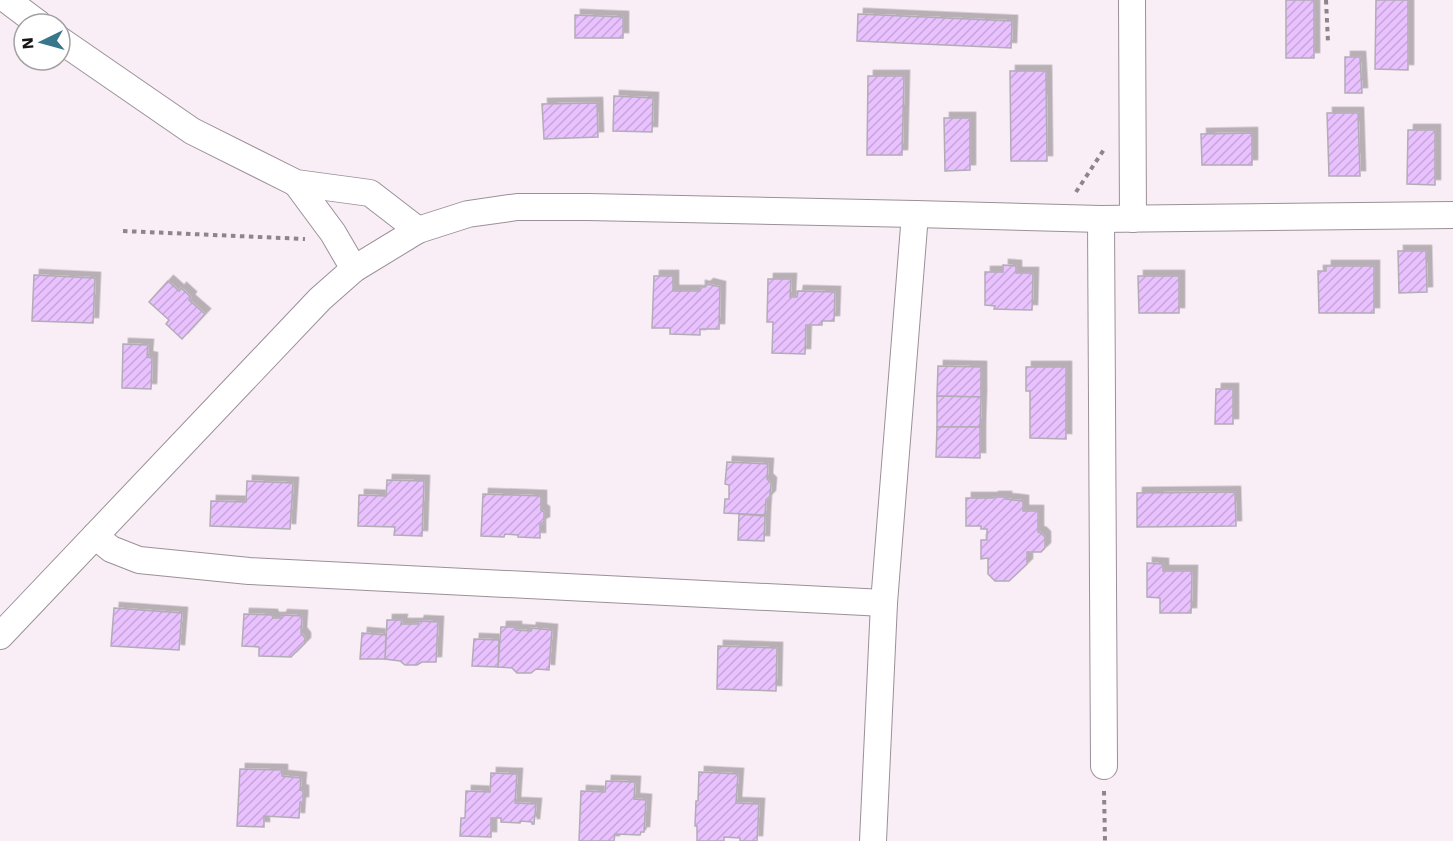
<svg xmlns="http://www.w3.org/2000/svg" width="1453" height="841" font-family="'Work Sans',sans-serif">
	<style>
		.building { fill: url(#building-hatch); stroke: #b2acb6; stroke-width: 1.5; filter: url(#shadow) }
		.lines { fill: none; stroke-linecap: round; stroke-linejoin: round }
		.minor-casing { stroke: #9b9098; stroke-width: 28 }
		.path { stroke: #8d858b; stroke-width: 4; stroke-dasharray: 4.5 4.5; stroke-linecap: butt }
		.minor { stroke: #fff; stroke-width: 26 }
	</style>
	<defs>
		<pattern id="building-hatch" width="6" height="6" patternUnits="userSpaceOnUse" patternTransform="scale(1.5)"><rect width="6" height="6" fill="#e8c1fe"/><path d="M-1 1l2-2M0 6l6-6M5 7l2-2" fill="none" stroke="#c6a5d9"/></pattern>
		<filter id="shadow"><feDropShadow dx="5.5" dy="-5.5" stdDeviation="0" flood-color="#0004"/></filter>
	</defs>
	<rect width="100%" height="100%" fill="#f9eef6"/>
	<g class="building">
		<rect x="1286" y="0" width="28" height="58"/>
		<path d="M 1376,0 L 1408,0 L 1408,70 L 1375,69 Z"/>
		<path d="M 858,14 L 1012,21 L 1011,48 L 857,41 Z"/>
		<path d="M 575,15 L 623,17 L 623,38 L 575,38 Z"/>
		<path d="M 1345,57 L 1360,57 L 1362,93 L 1345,93 Z"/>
		<path d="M 1010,71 L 1046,71 L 1047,161 L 1011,161 Z"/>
		<path d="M 868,76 L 904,76 L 902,155 L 867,155 Z"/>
		<path d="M 614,96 L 653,98 L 652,132 L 613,131 Z"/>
		<path d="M 597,103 L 598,137 L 544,139 L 542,104 Z"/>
		<path d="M 1327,113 L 1358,113 L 1360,176 L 1329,176 Z"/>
		<path d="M 944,118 L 970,118 L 970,170 L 945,171 Z"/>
		<path d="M 1408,130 L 1435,130 L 1435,185 L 1407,184 Z"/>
		<path d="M 1252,133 L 1252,165 L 1202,165 L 1201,134 Z"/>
		<path d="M 1398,251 L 1426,251 L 1427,292 L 1399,293 Z"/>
		<path d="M 1003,265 L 1016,266 L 1016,273 L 1033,273 L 1032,310 L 994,309 L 995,306 L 985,305 L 985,272 L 1003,272 Z"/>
		<path d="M 1326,266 L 1374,266 L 1374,313 L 1319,313 L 1318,271 L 1326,271 Z"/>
		<path d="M 34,275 L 95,278 L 93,323 L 32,321 Z"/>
		<path d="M 654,276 L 673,276 L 673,291 L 700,291 L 700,286 L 705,287 L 708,284 L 720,287 L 719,329 L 700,329 L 700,335 L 670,334 L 670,328 L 652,328 Z"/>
		<path d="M 1138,276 L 1179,276 L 1179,313 L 1139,313 Z"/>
		<path d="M 768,279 L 791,279 L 790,297 L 797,297 L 798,291 L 835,292 L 834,321 L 822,321 L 822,325 L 806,325 L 805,354 L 772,353 L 773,322 L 767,322 Z"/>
		<path d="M 168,281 L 179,291 L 181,288 L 191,297 L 189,300 L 205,314 L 182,339 L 166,324 L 169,320 L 149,302 Z"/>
		<path d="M 123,344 L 148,345 L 147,357 L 152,358 L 151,389 L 122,388 Z"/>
		<path d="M 938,366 L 981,367 L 981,397 L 937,396 Z"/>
		<path d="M 1026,367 L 1066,367 L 1066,439 L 1030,438 L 1030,391 L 1026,391 Z"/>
		<path d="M 1216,389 L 1233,389 L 1233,424 L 1215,424 Z"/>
		<path d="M 937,396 L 981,397 L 980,427 L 937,427 Z"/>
		<path d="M 937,427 L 980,427 L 980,458 L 936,457 Z"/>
		<path d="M 727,462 L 768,464 L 767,479 L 771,483 L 770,496 L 766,500 L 765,515 L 724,513 L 725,499 L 729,499 L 729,485 L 725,484 Z"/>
		<path d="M 387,480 L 424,481 L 422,536 L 394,535 L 395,527 L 358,526 L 359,495 L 386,496 Z"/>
		<path d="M 247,481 L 293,483 L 290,529 L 210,526 L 211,501 L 246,502 Z"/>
		<path d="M 1235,492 L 1236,526 L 1137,527 L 1137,493 Z"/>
		<path d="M 483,494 L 541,496 L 541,510 L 544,512 L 544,522 L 540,524 L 540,538 L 518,537 L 518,535 L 505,534 L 504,537 L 481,536 Z"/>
		<path d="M 993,497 L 1006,497 L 1006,499 L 1023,501 L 1023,511 L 1038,511 L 1038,532 L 1041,533 L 1045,537 L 1045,548 L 1041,552 L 1027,552 L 1027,564 L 1009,581 L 995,581 L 988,574 L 988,558 L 981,559 L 981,540 L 987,540 L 987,529 L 981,529 L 981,526 L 966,526 L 966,498 L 993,498 Z"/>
		<path d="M 739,514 L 765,516 L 764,541 L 738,540 Z"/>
		<path d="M 1147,563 L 1163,564 L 1163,571 L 1192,571 L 1191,613 L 1160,613 L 1160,598 L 1147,597 Z"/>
		<path d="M 114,608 L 182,613 L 179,650 L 111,646 Z"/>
		<path d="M 244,614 L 272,615 L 273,618 L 281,618 L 282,615 L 302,616 L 301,633 L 305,638 L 305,643 L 291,657 L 259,656 L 259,647 L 242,646 Z"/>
		<path d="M 387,620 L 402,620 L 401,624 L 418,624 L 419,621 L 438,622 L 436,662 L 422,662 L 417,665 L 405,665 L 400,661 L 385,659 Z"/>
		<path d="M 501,627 L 516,627 L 516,630 L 531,631 L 531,628 L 552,630 L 549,670 L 536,669 L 531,673 L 517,673 L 512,668 L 498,667 Z"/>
		<path d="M 362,633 L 386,635 L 385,659 L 360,659 Z"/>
		<path d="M 474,639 L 499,640 L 498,667 L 472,666 Z"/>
		<path d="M 718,646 L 777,648 L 776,691 L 717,689 Z"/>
		<path d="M 240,769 L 282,770 L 282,776 L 301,778 L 300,790 L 303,791 L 303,802 L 300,802 L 299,818 L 264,816 L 264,827 L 237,826 Z"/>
		<path d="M 699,772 L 738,774 L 736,803 L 759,804 L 757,841 L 740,841 L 740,838 L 724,837 L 724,841 L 697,841 L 697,826 L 695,826 L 696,801 L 698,801 Z"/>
		<path d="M 491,773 L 517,774 L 515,803 L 536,804 L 534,824 L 532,824 L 532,822 L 521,821 L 520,823 L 501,822 L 501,818 L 491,818 L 491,837 L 460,836 L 461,818 L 465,818 L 466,791 L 490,792 Z"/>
		<path d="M 606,781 L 635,782 L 634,799 L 646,800 L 644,832 L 641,832 L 640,835 L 615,834 L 614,841 L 579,841 L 581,791 L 605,792 Z"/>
	</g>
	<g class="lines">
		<defs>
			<g id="minor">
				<path d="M 7,0 L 39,24"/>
				<path d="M 1132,0 L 1133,219"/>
				<path d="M 60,40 L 192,131 L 296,183 L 370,193 L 418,230"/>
				<path d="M 296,183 L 333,233 L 354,269"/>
				<path d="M 1101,219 L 1104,766"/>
				<path d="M 95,536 L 111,549 L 139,560 L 249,571 L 884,603 L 915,214"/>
				<path d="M 0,636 L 320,299 L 354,269 L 418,230 L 468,214 L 517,207 L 588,207 L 915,214 L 1101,219 L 1453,215"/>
				<path d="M 873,841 L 884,603"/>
			</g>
		</defs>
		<use href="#minor" class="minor-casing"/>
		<g class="path">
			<path d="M 1326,0 L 1328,42"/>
			<path d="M 1076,192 L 1105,148"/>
			<path d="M 123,231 L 305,239"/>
			<path d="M 1104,791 L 1105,841"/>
		</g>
		<use href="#minor" class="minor"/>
	</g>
	<g transform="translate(42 42) rotate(265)"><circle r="28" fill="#ffffff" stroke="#a3a1a2" stroke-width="1.5"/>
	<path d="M0-4.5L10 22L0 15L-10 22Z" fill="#38768c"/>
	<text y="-9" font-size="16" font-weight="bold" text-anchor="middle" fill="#181517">N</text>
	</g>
</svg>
